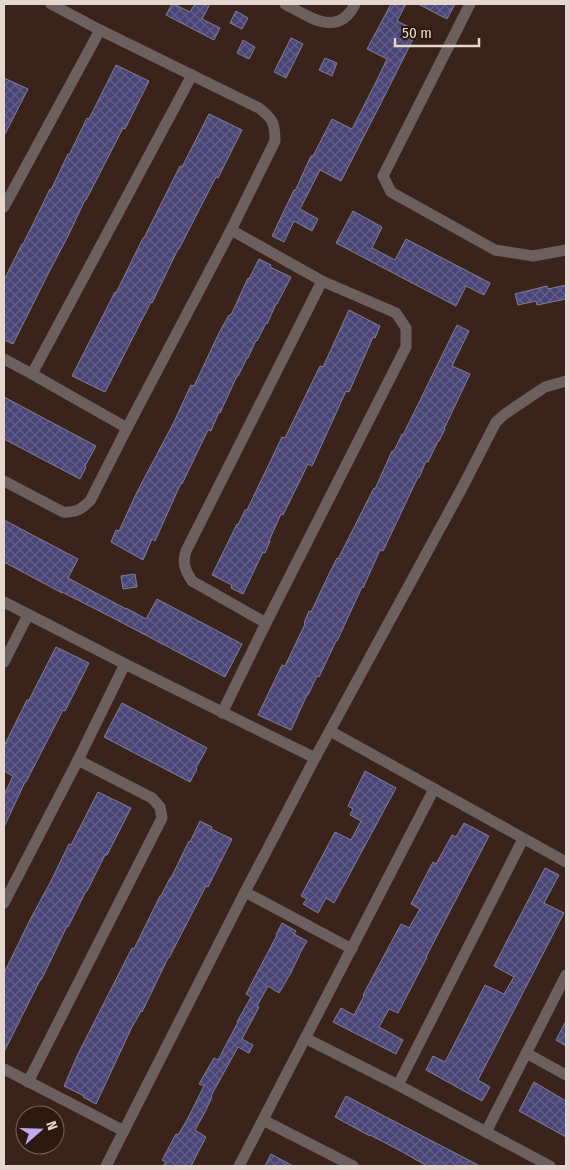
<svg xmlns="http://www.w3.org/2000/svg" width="570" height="1170" font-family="'Fira Sans Condensed',sans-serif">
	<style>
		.building { fill: url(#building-cross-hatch); stroke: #7f7e97 }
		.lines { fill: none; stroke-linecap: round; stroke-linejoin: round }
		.minor { stroke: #6c605f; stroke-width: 11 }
	</style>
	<defs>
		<pattern id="building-cross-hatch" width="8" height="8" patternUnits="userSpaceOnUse" patternTransform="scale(1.25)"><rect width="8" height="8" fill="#4a4577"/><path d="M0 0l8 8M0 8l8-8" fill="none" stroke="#645f89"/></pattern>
	</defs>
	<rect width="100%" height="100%" fill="#39231a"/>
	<g class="building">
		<path d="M 172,4 L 174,4 L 190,12 L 195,4 L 210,4 L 202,19 L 220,28 L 214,40 L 166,15 Z"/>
		<path d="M 391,4 L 406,4 L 397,21 L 417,31 L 385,95 L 341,181 L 320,170 L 300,209 L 318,219 L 312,231 L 294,221 L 284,242 L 272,236 L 294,190 L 295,191 L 311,156 L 313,156 L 332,119 L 352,129 L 377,80 L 387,59 L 367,49 Z"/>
		<path d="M 418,4 L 455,4 L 447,19 Z"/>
		<path d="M 236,11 L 248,18 L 242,29 L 230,23 Z"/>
		<path d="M 291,38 L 303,44 L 286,78 L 274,72 Z"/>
		<path d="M 243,40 L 255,47 L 249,59 L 237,53 Z"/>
		<path d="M 325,58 L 337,63 L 332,76 L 319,70 Z"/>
		<path d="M 116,65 L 149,81 L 125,129 L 123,128 L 86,200 L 85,200 L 68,236 L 49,272 L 13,344 L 4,340 L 4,280 L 22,244 L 23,244 L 32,226 L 50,189 L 51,190 L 68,154 L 69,155 L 87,118 L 89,119 Z"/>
		<path d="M 4,78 L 28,89 L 4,136 Z"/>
		<path d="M 209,114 L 242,130 L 218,178 L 216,177 L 179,249 L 178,249 L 152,303 L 151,302 L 105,392 L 72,376 L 115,292 L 116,293 L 143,238 L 144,238 L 180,166 L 182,167 Z"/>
		<path d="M 353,211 L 382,227 L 372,248 L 395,260 L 406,239 L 490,283 L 484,295 L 466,286 L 456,306 L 336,243 Z"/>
		<path d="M 259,259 L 271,265 L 270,267 L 291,277 L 277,304 L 276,304 L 267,324 L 266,323 L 257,341 L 256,340 L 248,358 L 247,358 L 238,376 L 237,376 L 220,413 L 219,412 L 211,431 L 208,430 L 182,484 L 181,483 L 155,541 L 152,539 L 143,560 L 111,542 L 116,530 L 119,531 L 137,492 L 174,422 L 191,385 L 194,386 L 219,333 L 229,315 L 231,315 L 248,278 L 249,279 Z"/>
		<path d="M 566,285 L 566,299 L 537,305 L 536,301 L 518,305 L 515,294 L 547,286 L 548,289 Z"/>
		<path d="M 349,310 L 380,326 L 375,338 L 373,337 L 349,392 L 346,391 L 312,466 L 308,464 L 283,515 L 281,514 L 269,541 L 270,541 L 265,553 L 263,552 L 243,594 L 231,588 L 232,585 L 212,575 L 237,524 L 238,525 L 245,510 L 247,510 L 282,437 L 285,438 L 320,366 L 323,367 Z"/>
		<path d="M 457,325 L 469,331 L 452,366 L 470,374 L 444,429 L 445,429 L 439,441 L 438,441 L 428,462 L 426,461 L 419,478 L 418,477 L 383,551 L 380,550 L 363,588 L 362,587 L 337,641 L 336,641 L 319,677 L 317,676 L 308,695 L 307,695 L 291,730 L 258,715 L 282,665 L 285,666 L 305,624 L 304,623 L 309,611 L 311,612 L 328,576 L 337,558 L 338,559 L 374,488 L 375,489 L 392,451 L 394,451 L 402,434 L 403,435 Z"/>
		<path d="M 4,397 L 96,446 L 85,466 L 86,467 L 80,479 L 4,439 Z"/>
		<path d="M 4,520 L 78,559 L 68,578 L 126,609 L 126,608 L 146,619 L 157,599 L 242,644 L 225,677 L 117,620 L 62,592 L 62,593 L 4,562 Z"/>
		<path d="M 135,574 L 137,587 L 123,589 L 121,576 Z"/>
		<path d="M 56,647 L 89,663 L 65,711 L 63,710 L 26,782 L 25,782 L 4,827 L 4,795 L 13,776 L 4,771 L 4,746 L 27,700 L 29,700 Z"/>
		<path d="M 122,703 L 207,748 L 196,768 L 197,769 L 190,782 L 104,737 Z"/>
		<path d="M 365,771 L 396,788 L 334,903 L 326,898 L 318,913 L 303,904 L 307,899 L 301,896 L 335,832 L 351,840 L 361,821 L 350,815 L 353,809 L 348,806 Z"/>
		<path d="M 98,792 L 131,808 L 107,855 L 105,855 L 87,891 L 86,891 L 68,927 L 67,926 L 50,962 L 41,980 L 40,980 L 4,1052 L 4,973 L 32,916 L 51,881 L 69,844 L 71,845 Z"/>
		<path d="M 200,821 L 212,827 L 211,829 L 232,839 L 208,887 L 206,886 L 169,958 L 168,958 L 142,1012 L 141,1011 L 131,1029 L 96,1104 L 83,1097 L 84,1096 L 64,1086 L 78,1054 L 132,948 L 134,949 L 160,896 L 161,896 L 170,878 L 171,878 L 189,841 L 190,842 Z"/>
		<path d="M 464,823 L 489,836 L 426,957 L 427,957 L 398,1013 L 389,1009 L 379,1027 L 403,1040 L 396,1054 L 333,1022 L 341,1008 L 354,1015 L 364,996 L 363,995 L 401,924 L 409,928 L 420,909 L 411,904 L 433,862 L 436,864 L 452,835 L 456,837 Z"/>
		<path d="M 545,868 L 559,875 L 544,903 L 564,913 L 478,1080 L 490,1087 L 482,1101 L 426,1070 L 433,1056 L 445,1062 L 485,985 L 504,994 L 514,977 L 494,966 Z"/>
		<path d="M 282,923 L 296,931 L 294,934 L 307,941 L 299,955 L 299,956 L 292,970 L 292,971 L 279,993 L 268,986 L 257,1006 L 259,1007 L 242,1039 L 253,1045 L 249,1053 L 238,1047 L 211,1096 L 212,1097 L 205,1112 L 195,1130 L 206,1137 L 191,1166 L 163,1166 L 166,1162 L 162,1160 L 176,1134 L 178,1135 L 187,1120 L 204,1086 L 199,1084 L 214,1058 L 218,1060 L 238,1022 L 237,1022 L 251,997 L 246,994 L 277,935 L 276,935 Z"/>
		<path d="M 566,1021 L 566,1046 L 556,1040 Z"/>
		<path d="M 534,1082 L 566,1101 L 566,1137 L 519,1111 Z"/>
		<path d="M 346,1096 L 363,1105 L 480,1166 L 427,1166 L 399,1150 L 370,1135 L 370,1136 L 335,1117 Z"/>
		<path d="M 271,1154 L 293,1166 L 265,1166 Z"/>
	</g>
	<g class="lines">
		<g class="minor">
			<path d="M 285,4 C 308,16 338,39 355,4"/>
			<path d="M 470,4 L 383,176 L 391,192 L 495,250 L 533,256 L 566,250"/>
			<path d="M 4,207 L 100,30"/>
			<path d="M 4,359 L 32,374"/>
			<path d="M 127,428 L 32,374 L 192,75"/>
			<path d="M 4,481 L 63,512 C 76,513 81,509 90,501 L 127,428 L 231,230 L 275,141 C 275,123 273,119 259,108 L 100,30 L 51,4"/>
			<path d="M 4,602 L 125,664 L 315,758"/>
			<path d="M 266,623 L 192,581 C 185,570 182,563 186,551 L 322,281"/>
			<path d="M 4,662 L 28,615"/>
			<path d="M 222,713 L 266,623 L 406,347 L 406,328 L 396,313 L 322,281 L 231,230"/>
			<path d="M 330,731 L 566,862"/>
			<path d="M 245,892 L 352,949"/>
			<path d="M 4,903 L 78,760 L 125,664"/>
			<path d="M 305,1038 L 398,1085 L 550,1166"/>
			<path d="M 526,1053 L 566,1075"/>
			<path d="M 4,1069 L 124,1131"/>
			<path d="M 28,1082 L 162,818 L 160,807 L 152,798 L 78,760"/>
			<path d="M 398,1085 L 523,839"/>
			<path d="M 263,1120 L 353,1166"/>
			<path d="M 486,1132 L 566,975"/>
			<path d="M 106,1166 L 245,892 L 315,758 L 462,488 L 496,422 L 505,414 L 545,387 L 566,381"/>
			<path d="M 239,1166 L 434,789"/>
		</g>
	</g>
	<rect width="570" height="1170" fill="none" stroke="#e5d7d0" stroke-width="10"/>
	<g transform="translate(40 1130) rotate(70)"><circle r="24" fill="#2e1911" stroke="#77655d"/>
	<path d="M0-4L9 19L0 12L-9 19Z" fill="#c1a8f3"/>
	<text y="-8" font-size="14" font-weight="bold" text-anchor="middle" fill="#e5d7d0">N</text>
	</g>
	<path d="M395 38v8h84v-8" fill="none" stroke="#e5d7d0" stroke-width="2.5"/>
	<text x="402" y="38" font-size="15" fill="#e5d7d0" stroke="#2e1911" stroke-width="4" paint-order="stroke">50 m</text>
</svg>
